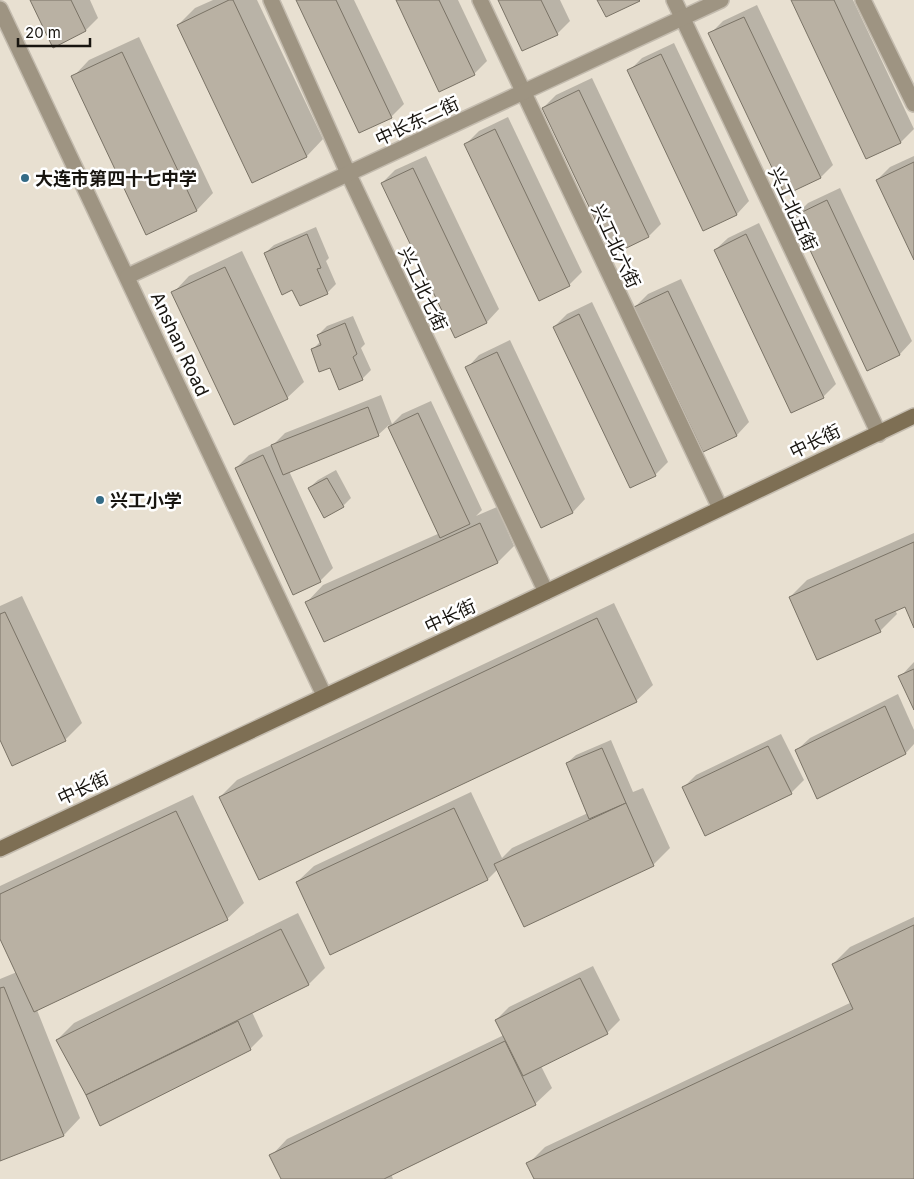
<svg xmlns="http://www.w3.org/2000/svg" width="914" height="1179" font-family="Inter,'Noto Sans SC',sans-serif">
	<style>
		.shadow { fill: #0003 }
		.building { fill: #b9b1a3; stroke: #7a7366 }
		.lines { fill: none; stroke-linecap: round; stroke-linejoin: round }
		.street-casing { stroke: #c3bbae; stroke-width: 18 }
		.secondary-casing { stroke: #c3bbae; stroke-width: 18 }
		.street { stroke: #9e9482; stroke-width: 15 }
		.secondary { stroke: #7e6f54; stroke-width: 15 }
		.poi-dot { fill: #346b86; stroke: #fff; stroke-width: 2 }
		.labels { text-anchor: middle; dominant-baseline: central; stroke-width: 5; stroke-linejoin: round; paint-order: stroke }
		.street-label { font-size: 18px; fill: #181510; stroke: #fff }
		.poi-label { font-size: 18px; font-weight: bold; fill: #181510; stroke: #fff; text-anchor: start }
	</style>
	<rect width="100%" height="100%" fill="#e8e0d1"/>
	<g class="shadow">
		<path d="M 32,0 L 90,0 L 98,18 L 86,30 Z"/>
		<path d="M 213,0 L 257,0 L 323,139 L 307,156 L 252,181 L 178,25 L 195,8 Z"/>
		<path d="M 297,0 L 354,0 L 404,104 L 391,117 Z"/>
		<path d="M 397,0 L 458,0 L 487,61 L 474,74 Z"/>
		<path d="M 499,0 L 560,0 L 570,21 L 557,34 Z"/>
		<path d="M 792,0 L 853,0 L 914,129 L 901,142 L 867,157 Z"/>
		<path d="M 757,5 L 833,165 L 821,177 L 710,34 L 723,21 Z"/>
		<path d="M 139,37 L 213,193 L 197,210 L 147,233 L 73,77 L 89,60 Z"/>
		<path d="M 674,43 L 749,201 L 737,214 L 704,229 L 629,71 L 642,58 Z"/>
		<path d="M 592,78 L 661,224 L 649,236 L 543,108 L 556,95 Z"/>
		<path d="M 508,117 L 582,272 L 569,285 L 466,144 L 479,131 Z"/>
		<path d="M 426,156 L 499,309 L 487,322 L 455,337 L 382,183 L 395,170 Z"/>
		<path d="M 914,156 L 914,257 L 877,180 L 890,167 Z"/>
		<path d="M 840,188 L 912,341 L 900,354 L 868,369 L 795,216 L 808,203 Z"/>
		<path d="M 759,223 L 836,384 L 823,397 L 715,250 L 728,238 Z"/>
		<path d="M 316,227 L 329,258 L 326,261 L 336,284 L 327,293 L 293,289 L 265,253 L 274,245 Z"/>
		<path d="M 242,251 L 304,382 L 287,398 L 173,293 L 189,276 Z"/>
		<path d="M 681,279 L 749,422 L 737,435 L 703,451 L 635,307 L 648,294 Z"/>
		<path d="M 592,302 L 668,462 L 655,475 L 554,327 L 567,314 Z"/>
		<path d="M 353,316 L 365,344 L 361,348 L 371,370 L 362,379 L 331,366 L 312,350 L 321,341 L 318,335 L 327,326 Z"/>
		<path d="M 510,340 L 585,499 L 573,512 L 542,526 L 467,368 L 479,355 Z"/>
		<path d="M 381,395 L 392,424 L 402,414 L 431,401 L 482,510 L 476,516 L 497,507 L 514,546 L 498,562 L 307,602 L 323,585 L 440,533 L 389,425 L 378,435 L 289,471 L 333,568 L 320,581 L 236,468 L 249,455 L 274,444 L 285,433 Z"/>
		<path d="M 336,470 L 351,498 L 343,506 L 309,488 L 318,480 Z"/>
		<path d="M 914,533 L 914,625 L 905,605 L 895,610 L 897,614 L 880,631 L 790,597 L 807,580 Z"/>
		<path d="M 22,596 L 82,723 L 65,740 L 0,737 L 0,606 Z"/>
		<path d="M 614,603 L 653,685 L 636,701 L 220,797 L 237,780 Z"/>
		<path d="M 914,662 L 914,707 L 900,677 Z"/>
		<path d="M 898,694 L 914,730 L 914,744 L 906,753 L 817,798 L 797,750 L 810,738 Z"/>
		<path d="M 781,734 L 804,780 L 791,793 L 683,788 L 696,775 Z"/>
		<path d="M 611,740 L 633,792 L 643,788 L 670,848 L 653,865 L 498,869 L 488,879 L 331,953 L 297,882 L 314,866 L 471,792 L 502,858 L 512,848 L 588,813 L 567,763 L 576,755 Z"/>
		<path d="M 193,795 L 244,903 L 227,919 L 37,1010 L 80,1118 L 64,1135 L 0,1160 L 0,979 L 17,972 L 0,936 L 0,886 Z"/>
		<path d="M 298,913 L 325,968 L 309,984 L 252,1012 L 263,1036 L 250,1049 L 100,1124 L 87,1095 L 57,1040 L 74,1023 Z"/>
		<path d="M 914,917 L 914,1179 L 535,1179 L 528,1164 L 545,1147 L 852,1002 L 833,964 L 850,947 Z"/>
		<path d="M 593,966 L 620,1020 L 607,1033 L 541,1066 L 552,1088 L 535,1104 L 391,1174 L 393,1179 L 282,1179 L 271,1156 L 287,1139 L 504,1035 L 496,1020 L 509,1007 Z"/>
	</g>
	<g class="building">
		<path d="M 30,0 L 71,0 L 86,31 L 53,48 Z"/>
		<path d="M 229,0 L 233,0 L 307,157 L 252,183 L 177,25 Z"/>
		<path d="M 296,0 L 336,0 L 392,118 L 359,133 Z"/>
		<path d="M 396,0 L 439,0 L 475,75 L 439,92 Z"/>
		<path d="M 498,0 L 541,0 L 558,35 L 522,51 Z"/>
		<path d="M 597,0 L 639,0 L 640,1 L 606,17 Z"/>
		<path d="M 791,0 L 834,0 L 901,143 L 866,159 Z"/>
		<path d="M 744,17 L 821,178 L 785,195 L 708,33 Z"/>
		<path d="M 122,52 L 197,211 L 146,235 L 71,76 Z"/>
		<path d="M 661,54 L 737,215 L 703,231 L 627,70 Z"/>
		<path d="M 579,90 L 649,237 L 612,255 L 542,108 Z"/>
		<path d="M 495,129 L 570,286 L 539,301 L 464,144 Z"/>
		<path d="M 914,162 L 914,260 L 876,180 Z"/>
		<path d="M 413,168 L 487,323 L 455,338 L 381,183 Z"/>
		<path d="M 827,200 L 900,355 L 867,371 L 794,216 Z"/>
		<path d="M 307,234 L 321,268 L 317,269 L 328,294 L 300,306 L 292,290 L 282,295 L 264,253 Z"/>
		<path d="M 746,234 L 824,398 L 791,413 L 714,250 Z"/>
		<path d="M 225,267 L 288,399 L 234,425 L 171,292 Z"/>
		<path d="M 668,291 L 737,436 L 703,452 L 634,307 Z"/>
		<path d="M 579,314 L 656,476 L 630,488 L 553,327 Z"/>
		<path d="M 345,323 L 357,354 L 353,357 L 363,380 L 339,390 L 330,368 L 319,372 L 311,349 L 321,345 L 317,335 Z"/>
		<path d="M 497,352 L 573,513 L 541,528 L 465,367 Z"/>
		<path d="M 368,407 L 379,436 L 283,475 L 271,445 Z"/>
		<path d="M 418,413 L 470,524 L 440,538 L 388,427 Z"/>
		<path d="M 263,455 L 321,582 L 293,595 L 235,468 Z"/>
		<path d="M 327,478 L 344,507 L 324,518 L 308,488 Z"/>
		<path d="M 480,523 L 498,563 L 324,642 L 305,602 Z"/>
		<path d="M 914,542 L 914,628 L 905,607 L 875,620 L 881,632 L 817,660 L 789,597 Z"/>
		<path d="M 5,612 L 66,741 L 12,766 L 0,740 L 0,614 Z"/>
		<path d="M 597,618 L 637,702 L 259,880 L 219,797 Z"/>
		<path d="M 914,669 L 914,710 L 898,676 Z"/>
		<path d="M 885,706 L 906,754 L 817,799 L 795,750 Z"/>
		<path d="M 768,746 L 792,794 L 705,836 L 682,787 Z"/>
		<path d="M 602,748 L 626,803 L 589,819 L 566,763 Z"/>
		<path d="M 626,803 L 654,866 L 524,927 L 494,864 Z"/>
		<path d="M 454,808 L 488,880 L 330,955 L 296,882 Z"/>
		<path d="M 176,811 L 228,920 L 34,1012 L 0,939 L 0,894 Z"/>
		<path d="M 914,925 L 914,1179 L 534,1179 L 526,1163 L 853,1009 L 832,964 Z"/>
		<path d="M 281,929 L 309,985 L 86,1095 L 56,1040 Z"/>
		<path d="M 580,978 L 608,1034 L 523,1076 L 495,1020 Z"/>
		<path d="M 4,987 L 64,1136 L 0,1161 L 0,988 Z"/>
		<path d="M 238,1021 L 251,1050 L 100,1126 L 86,1095 Z"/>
		<path d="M 505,1041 L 536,1105 L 384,1179 L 281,1179 L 269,1155 Z"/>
	</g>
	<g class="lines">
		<defs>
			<g id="street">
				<path d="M 271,0 L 348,173 L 546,592"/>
				<path d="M 480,0 L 720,508"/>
				<path d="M 674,0 L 879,434"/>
				<path d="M 863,0 L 914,104"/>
				<path d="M 0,9 L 324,695"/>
				<path d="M 128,276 L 721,0"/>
			</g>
			<path id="secondary" d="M 0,849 L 521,604 L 914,416"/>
		</defs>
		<use href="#street" class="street-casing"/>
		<use href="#secondary" class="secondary-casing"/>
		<use href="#street" class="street"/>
		<use href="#secondary" class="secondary"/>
	</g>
	<g class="poi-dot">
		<circle cx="25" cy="178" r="5"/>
		<circle cx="100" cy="500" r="5"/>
	</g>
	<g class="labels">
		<g class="street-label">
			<text transform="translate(417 121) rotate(-25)">中长东二街</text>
			<text transform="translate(793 209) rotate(65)">兴工北五街</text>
			<text transform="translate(616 246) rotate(65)">兴工北六街</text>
			<text transform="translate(423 289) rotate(65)">兴工北七街</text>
			<text transform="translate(180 344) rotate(65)">Anshan Road</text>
			<text transform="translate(815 441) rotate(-26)">中长街</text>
			<text transform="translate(450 616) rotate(-25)">中长街</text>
			<text transform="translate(83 788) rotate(-25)">中长街</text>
		</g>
		<g class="poi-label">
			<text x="35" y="178">大连市第四十七中学</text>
			<text x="110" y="500">兴工小学</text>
		</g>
	</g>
	<path d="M18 38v8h72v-8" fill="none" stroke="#181510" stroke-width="2.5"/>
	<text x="25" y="38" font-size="15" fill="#181510" stroke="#ffffff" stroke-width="4" paint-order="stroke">20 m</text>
</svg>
